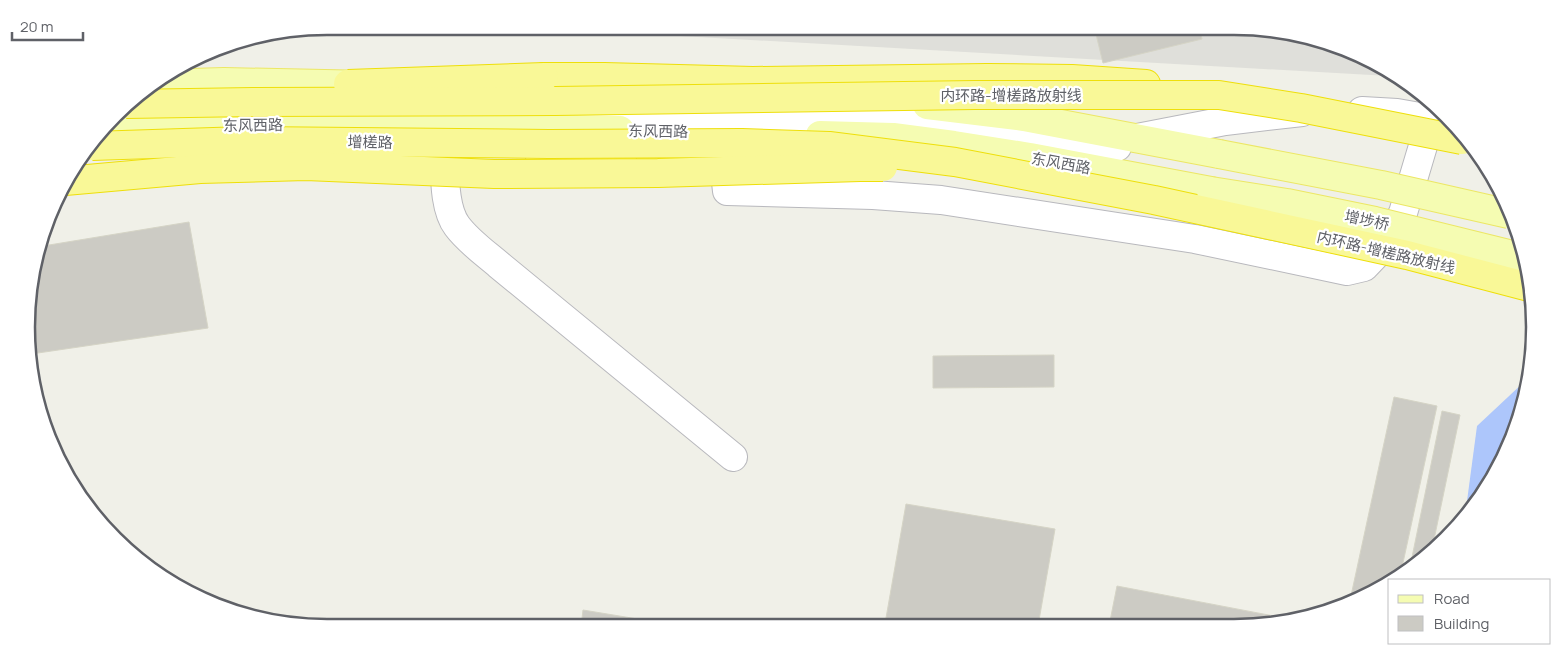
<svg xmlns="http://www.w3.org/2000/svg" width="1561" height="654" font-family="Manrope,'Noto Sans SC',sans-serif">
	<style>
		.industrial { fill: #dfdfda }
		.water { fill: #adc6fb }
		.building { fill: #cccbc4; stroke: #d5d4c6 }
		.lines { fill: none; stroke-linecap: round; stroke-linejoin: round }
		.street-casing { stroke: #b8b8bd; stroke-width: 30 }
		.secondary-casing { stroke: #b9bac0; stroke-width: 30 }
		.primary-casing { stroke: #ece765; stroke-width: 30 }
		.highway-casing { stroke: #eedf0a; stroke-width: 30 }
		.street { stroke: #fff; stroke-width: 28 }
		.secondary { stroke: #fff; stroke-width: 28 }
		.primary { stroke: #f5fcb2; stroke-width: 28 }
		.highway { stroke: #f9f897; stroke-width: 28 }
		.primary-bridge-casing { stroke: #ece765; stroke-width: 30; stroke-linecap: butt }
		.highway-bridge-casing { stroke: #eedf0a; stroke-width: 30; stroke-linecap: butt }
		.primary-bridge { stroke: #f5fcb2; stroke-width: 28 }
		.highway-bridge { stroke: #f9f897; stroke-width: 28 }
		.labels { text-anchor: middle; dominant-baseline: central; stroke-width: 4.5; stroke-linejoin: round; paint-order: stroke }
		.street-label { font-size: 15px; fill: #5f6167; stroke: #fff }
		.rim { fill: none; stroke: #5f6167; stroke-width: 2.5 }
	</style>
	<rect width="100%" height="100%" fill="#f0f0e8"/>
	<path class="industrial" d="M 505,26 L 1234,26 L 1330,42 L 1389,76 Z"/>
	<path class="water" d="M 1524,382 L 1519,423 L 1484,494 L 1465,516 L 1477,426 Z"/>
	<g class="building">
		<path d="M 1094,26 L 1199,26 L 1202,39 L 1103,63 Z"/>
		<path d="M 189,222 L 208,328 L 31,354 L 29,287 L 43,246 Z"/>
		<path d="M 1054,355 L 1054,387 L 933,388 L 933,356 Z"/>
		<path d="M 1394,397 L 1437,406 L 1401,572 L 1349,605 Z"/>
		<path d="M 1442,411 L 1460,415 L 1431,554 L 1410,567 Z"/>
		<path d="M 906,504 L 1055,529 L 1038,626 L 933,626 L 886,618 Z"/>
		<path d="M 1117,586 L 1279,617 L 1277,624 L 1109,626 Z"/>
		<path d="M 583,610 L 686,627 L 581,627 Z"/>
	</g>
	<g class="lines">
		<defs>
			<g id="street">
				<path d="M 1137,138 L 1225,121 L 1302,112"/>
				<path d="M 444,154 C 445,175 444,209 457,226 C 468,241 485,253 499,265 L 733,457"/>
				<path d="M 723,156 L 727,191 L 873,195 L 941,200 L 1195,239 L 1347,271 L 1364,267 L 1388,242 L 1403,213 L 1431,119 L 1397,113 L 1362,111"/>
			</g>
			<g id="secondary">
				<path d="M 570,116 C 658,117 746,114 835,118 C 930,122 1024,133 1117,147"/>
				<path d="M 540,157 L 622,157"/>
			</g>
			<g id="primary">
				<path d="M 157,84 L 224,82 L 372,85"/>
				<path d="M 927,105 L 1024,117 L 1219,154"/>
				<path d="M 111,133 L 230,124 L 322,124 L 620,130"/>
				<path d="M 820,135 L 893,137 L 954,145 L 1030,157 L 1211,191"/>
			</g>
			<path id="highway" d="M 544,77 L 604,77 L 753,81 L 987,78 L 1072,79 L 1146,84"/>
		</defs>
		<use href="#street" class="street-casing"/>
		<use href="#secondary" class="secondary-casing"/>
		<use href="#primary" class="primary-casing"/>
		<use href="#highway" class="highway-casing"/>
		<use href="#street" class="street"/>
		<use href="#secondary" class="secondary"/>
		<use href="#primary" class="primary"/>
		<use href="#highway" class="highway"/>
		<defs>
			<g id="primary-bridge">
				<path d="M 1219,154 L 1381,185 L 1509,214"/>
				<path d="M 1211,191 L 1287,203 L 1375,221 L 1521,257"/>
			</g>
			<g id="highway-bridge">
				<path d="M 348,84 L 544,77"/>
				<path d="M 126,104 L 253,102 L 555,101 L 975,95 L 1219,95 L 1301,108 L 1462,140"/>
				<path d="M 92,146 L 244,141 L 549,144 L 742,143 L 829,146 L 955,162 L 1154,200 L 1407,255 L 1529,287"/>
				<path d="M 65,181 L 200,169 L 306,166 L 494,174 L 658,173 L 860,167 L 883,167"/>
			</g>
		</defs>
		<use href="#primary-bridge" class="primary-bridge-casing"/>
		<use href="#highway-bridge" class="highway-bridge-casing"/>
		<use href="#primary-bridge" class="primary-bridge"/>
		<use href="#highway-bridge" class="highway-bridge"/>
	</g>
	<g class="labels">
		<g class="street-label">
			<text x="1011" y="95">内环路-增槎路放射线</text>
			<text transform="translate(253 125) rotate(-1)">东风西路</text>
			<text transform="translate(658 131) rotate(1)">东风西路</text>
			<text transform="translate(370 142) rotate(1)">增槎路</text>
			<text transform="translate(1061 163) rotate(10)">东风西路</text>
			<text transform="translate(1367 220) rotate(12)">增埗桥</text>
			<text transform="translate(1386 252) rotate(13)">内环路-增槎路放射线</text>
		</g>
	</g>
	<path d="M0 0H1561V654H0ZM327 35H1234A292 292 0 0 1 1526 327V327A292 292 0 0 1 1234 619H327A292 292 0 0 1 35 327V327A292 292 0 0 1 327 35Z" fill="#fff" fill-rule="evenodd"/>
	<path class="rim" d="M327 35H1234A292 292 0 0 1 1526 327V327A292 292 0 0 1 1234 619H327A292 292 0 0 1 35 327V327A292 292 0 0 1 327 35Z"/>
	<rect x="1388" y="579" width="162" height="65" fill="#ffffff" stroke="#bfc0c2"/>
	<rect x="1398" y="595" width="25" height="8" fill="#f5fcb2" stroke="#bfc0c2"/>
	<text x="1434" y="604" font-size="15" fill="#5f6167">Road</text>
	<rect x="1398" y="616" width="25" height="15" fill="#cccbc4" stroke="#bfc0c2"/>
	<text x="1434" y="629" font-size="15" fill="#5f6167">Building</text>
	<path d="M12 32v8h71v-8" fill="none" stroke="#5f6167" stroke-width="2.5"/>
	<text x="20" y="32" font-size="15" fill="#5f6167" stroke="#ffffff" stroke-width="4" paint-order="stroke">20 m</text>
</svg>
